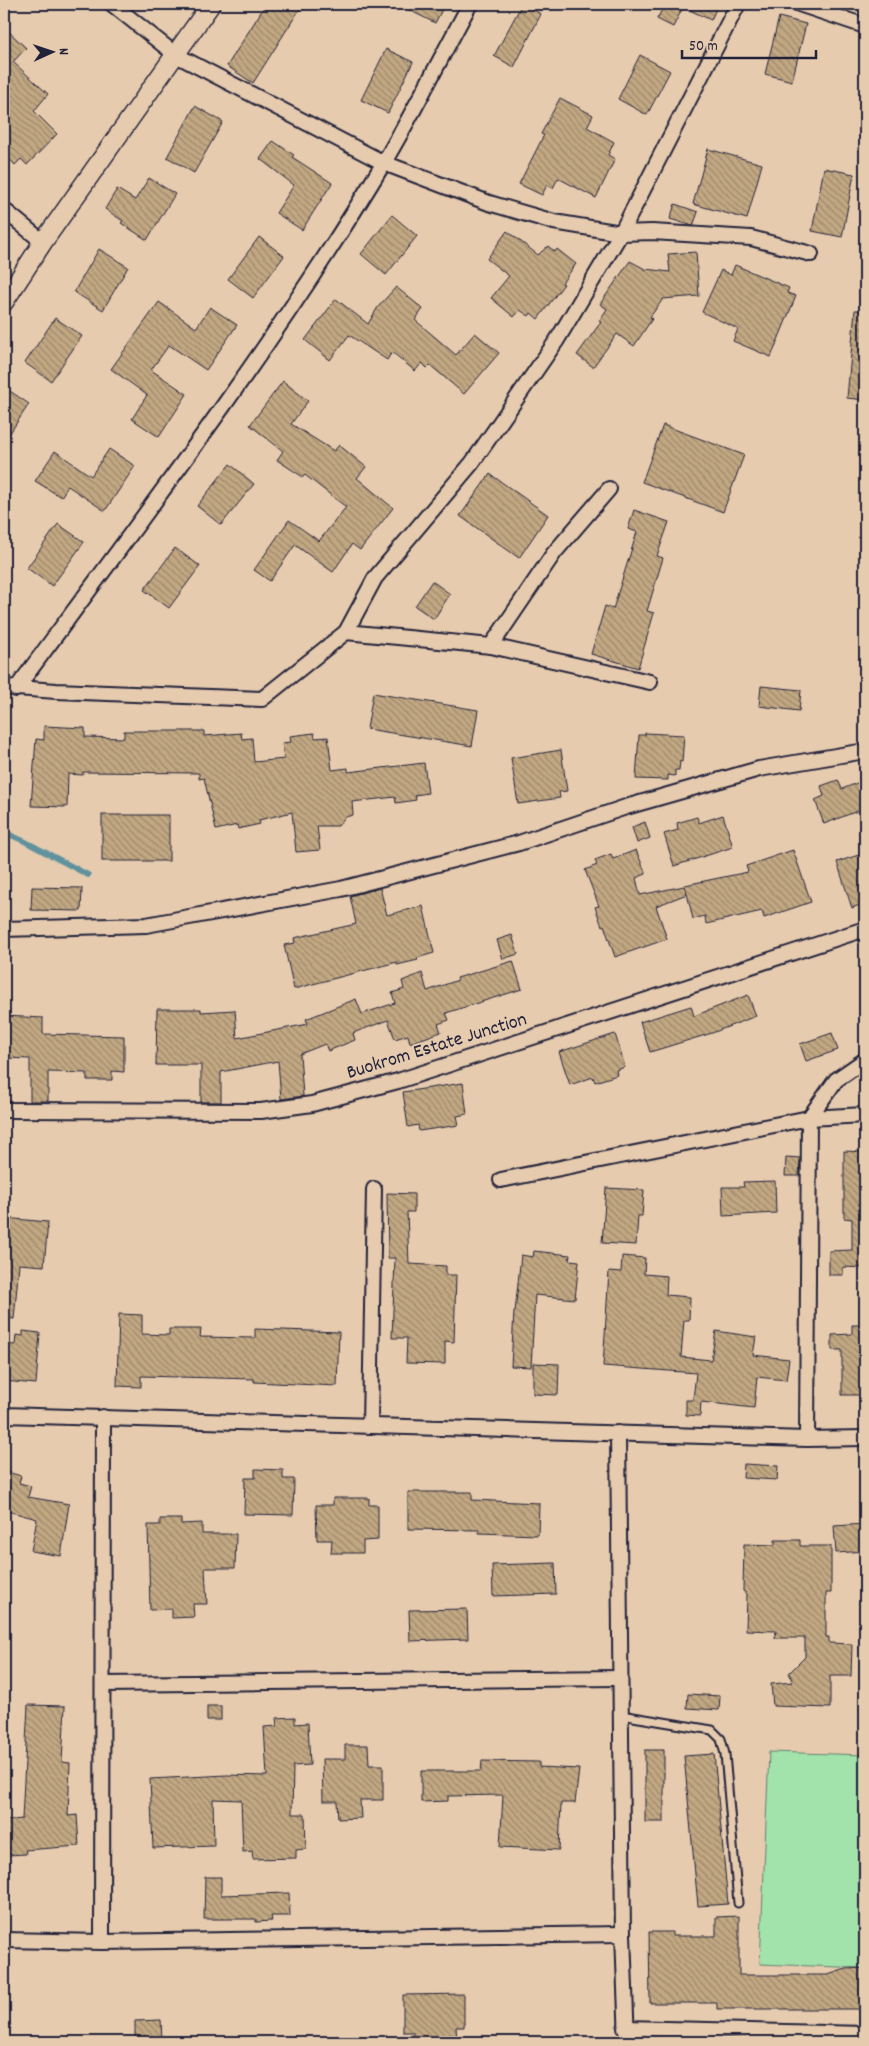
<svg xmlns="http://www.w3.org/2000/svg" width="869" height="2046" font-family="Dekko,sans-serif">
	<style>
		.park { fill: #a2e2ab; stroke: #628273 }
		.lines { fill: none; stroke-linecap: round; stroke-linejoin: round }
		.stream { stroke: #60929e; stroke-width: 5.5 }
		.building { fill: url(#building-back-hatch); stroke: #22223b }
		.service-casing { stroke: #22223b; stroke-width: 11 }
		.minor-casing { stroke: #22223b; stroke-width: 18 }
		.tertiary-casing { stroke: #22223b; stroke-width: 21 }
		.service { stroke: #e6cbae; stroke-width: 7 }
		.minor { stroke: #e6cbae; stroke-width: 14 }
		.tertiary { stroke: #e6cbae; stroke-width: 18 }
		.labels { text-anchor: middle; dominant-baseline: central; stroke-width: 4; stroke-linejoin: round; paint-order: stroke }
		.street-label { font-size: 20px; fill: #22223b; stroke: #e6cbae }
	</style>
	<defs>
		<pattern id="building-back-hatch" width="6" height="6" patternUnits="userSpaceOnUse" patternTransform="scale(1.25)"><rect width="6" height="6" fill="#c2a882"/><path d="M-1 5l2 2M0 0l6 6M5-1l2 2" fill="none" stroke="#9d886c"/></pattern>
	</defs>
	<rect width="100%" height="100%" fill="#e6cbae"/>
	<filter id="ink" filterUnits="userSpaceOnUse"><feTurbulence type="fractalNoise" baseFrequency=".02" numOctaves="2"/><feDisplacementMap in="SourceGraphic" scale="10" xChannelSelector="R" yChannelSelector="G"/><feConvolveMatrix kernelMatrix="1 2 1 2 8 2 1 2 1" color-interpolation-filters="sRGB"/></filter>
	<g filter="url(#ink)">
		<path class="park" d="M 769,1752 L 865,1755 L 865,1968 L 760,1964 Z"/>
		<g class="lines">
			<path class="stream" d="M 4,832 L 26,842 L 88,875"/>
		</g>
		<g class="building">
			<path d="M 266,4 L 303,4 L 253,83 L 227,66 Z"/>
			<path d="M 397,4 L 445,4 L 435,23 Z"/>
			<path d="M 522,4 L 541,14 L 514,67 L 494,56 Z"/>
			<path d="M 665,4 L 718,4 L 711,20 L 683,7 L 673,27 L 657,19 Z"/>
			<path d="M 779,17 L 806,24 L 792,81 L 765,74 Z"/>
			<path d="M 4,27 L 26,48 L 13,62 L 48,94 L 34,111 L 57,134 L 27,165 L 21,159 L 15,165 L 4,153 Z"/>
			<path d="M 386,49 L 413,62 L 388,113 L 361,100 Z"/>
			<path d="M 640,55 L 670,71 L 647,115 L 618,99 Z"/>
			<path d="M 560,98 L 593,115 L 587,127 L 614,142 L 608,155 L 615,159 L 596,198 L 558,178 L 553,188 L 547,185 L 542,195 L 519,184 L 544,135 L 541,134 Z"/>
			<path d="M 195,106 L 223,122 L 194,173 L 167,157 Z"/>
			<path d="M 273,141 L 294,155 L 292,157 L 332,183 L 302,230 L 276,213 L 294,185 L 260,159 Z"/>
			<path d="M 708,149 L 762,164 L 747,219 L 693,204 Z"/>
			<path d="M 824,168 L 854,174 L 842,237 L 812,231 Z"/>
			<path d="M 149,178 L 175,194 L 147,240 L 121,223 L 123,221 L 105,209 L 117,189 L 135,200 Z"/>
			<path d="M 675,204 L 698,212 L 693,226 L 670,219 Z"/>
			<path d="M 392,215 L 417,236 L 386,275 L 361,254 Z"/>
			<path d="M 507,231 L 538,255 L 548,246 L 555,252 L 557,249 L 576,264 L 562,283 L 564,284 L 538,319 L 531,313 L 529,316 L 520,310 L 514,317 L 491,298 L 509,276 L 487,259 Z"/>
			<path d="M 259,237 L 284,256 L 253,298 L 228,279 Z"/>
			<path d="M 99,249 L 128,267 L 103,310 L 74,292 Z"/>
			<path d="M 696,252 L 699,296 L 663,299 L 650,317 L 652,319 L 634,346 L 617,334 L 593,367 L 577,355 L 601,322 L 599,321 L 607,309 L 600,304 L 630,261 L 645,269 L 670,272 L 668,254 Z"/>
			<path d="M 735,265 L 789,288 L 787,293 L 796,296 L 771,357 L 733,341 L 738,329 L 702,312 L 721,270 L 731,275 Z"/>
			<path d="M 396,287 L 423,309 L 415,320 L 456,355 L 475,333 L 499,353 L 464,394 L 430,365 L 427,368 L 422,363 L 415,371 L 392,352 L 387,360 L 349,335 L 330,360 L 305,340 L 336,299 L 368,324 L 378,307 Z"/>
			<path d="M 159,302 L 196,328 L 210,307 L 237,325 L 206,370 L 169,345 L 151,370 L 187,394 L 159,437 L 132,419 L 147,395 L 111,369 Z"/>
			<path d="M 855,310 L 865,310 L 865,400 L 847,398 Z"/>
			<path d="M 55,318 L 82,336 L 51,381 L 25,363 Z"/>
			<path d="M 283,381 L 308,401 L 291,424 L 334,451 L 339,445 L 366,467 L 357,478 L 393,508 L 360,550 L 352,544 L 333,572 L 295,545 L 270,581 L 254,570 L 289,520 L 319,541 L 346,507 L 305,475 L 303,477 L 277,460 L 283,451 L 250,425 Z"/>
			<path d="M 4,387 L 29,404 L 4,442 Z"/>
			<path d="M 663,425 L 744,455 L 723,512 L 642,482 Z"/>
			<path d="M 109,449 L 135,466 L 105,511 L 68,486 L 61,497 L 35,481 L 55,451 L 91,476 Z"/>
			<path d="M 230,464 L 254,484 L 221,525 L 197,506 Z"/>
			<path d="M 490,474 L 548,515 L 519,558 L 460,516 Z"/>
			<path d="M 634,510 L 669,522 L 657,556 L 663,558 L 647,611 L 654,613 L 638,668 L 591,654 L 605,606 L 613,609 L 637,532 L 628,529 Z"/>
			<path d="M 58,524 L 84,542 L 52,586 L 27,568 Z"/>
			<path d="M 175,548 L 200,566 L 169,608 L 144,590 Z"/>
			<path d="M 432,581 L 450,594 L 434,619 L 415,606 Z"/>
			<path d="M 761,686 L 801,690 L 799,711 L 759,706 Z"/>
			<path d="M 373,693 L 478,710 L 472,746 L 367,729 Z"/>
			<path d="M 44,726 L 85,728 L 85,737 L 124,738 L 124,731 L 204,731 L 204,736 L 241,733 L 242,739 L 252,738 L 254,762 L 284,759 L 282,743 L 291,742 L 290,736 L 314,733 L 315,738 L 328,737 L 332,770 L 348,768 L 348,772 L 424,763 L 428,793 L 415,795 L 416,800 L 396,803 L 395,797 L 352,802 L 353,815 L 345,817 L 338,826 L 317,826 L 320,850 L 296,852 L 292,812 L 259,820 L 260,824 L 238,829 L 237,825 L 216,830 L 204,778 L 199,779 L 199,773 L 83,772 L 83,775 L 68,774 L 67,807 L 31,806 L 36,739 L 44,740 Z"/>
			<path d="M 645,733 L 684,735 L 682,762 L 680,761 L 679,770 L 675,770 L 675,776 L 668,775 L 668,780 L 636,779 L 639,735 L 645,735 Z"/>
			<path d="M 561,750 L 567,791 L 559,792 L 560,798 L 518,804 L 511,758 Z"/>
			<path d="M 838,780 L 842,789 L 865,780 L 865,808 L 824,824 L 815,800 L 824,796 L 821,786 Z"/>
			<rect x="102" y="815" width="67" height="46"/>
			<path d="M 723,815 L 733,847 L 674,866 L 664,834 L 678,830 L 677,823 L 697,817 L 699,823 Z"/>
			<path d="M 645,822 L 650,838 L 637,843 L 632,827 Z"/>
			<path d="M 636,850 L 646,874 L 636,878 L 640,895 L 684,886 L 687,894 L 656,906 L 667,939 L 615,957 L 604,925 L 602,926 L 595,907 L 599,906 L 585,870 L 597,865 L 595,860 L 611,854 L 613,859 Z"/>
			<path d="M 793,850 L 811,902 L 764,918 L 762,911 L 706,924 L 705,916 L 693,919 L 685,885 L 748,872 L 746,866 Z"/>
			<path d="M 865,853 L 865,903 L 852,908 L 837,862 Z"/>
			<path d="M 32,887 L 82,888 L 81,911 L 31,910 Z"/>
			<path d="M 380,888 L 387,915 L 423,906 L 434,953 L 417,958 L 418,960 L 397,965 L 397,962 L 294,989 L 284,945 L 295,943 L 294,938 L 356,924 L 350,896 Z"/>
			<path d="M 512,935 L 518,954 L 503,959 L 497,940 Z"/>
			<path d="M 513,961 L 522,989 L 446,1013 L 449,1020 L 438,1024 L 441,1032 L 410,1043 L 408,1035 L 395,1039 L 388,1020 L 353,1033 L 355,1040 L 328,1051 L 325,1044 L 300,1054 L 303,1096 L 281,1099 L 278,1061 L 221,1072 L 221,1102 L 201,1102 L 201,1065 L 156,1065 L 157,1009 L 201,1009 L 201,1012 L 235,1010 L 237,1038 L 308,1024 L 306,1019 L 356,999 L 362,1014 L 395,1003 L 392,993 L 404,989 L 402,981 L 422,973 L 427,991 L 458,980 L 457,978 Z"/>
			<path d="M 748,995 L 756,1016 L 712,1033 L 650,1052 L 640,1022 L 691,1006 L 694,1016 Z"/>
			<path d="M 4,1016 L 43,1018 L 43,1034 L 124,1036 L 124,1072 L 112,1071 L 112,1080 L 87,1080 L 87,1073 L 48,1072 L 48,1101 L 30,1101 L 30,1059 L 4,1058 Z"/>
			<path d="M 832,1033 L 838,1050 L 806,1061 L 800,1044 Z"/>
			<path d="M 615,1034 L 625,1067 L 616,1070 L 617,1075 L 595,1082 L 593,1077 L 570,1085 L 559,1052 Z"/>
			<path d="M 463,1083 L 467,1114 L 457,1116 L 459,1125 L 419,1131 L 418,1125 L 408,1127 L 403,1092 Z"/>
			<path d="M 844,1151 L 865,1152 L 865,1268 L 843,1267 L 843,1275 L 829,1275 L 829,1251 L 852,1250 L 852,1219 L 844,1218 Z"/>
			<path d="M 786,1157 L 800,1158 L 799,1176 L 785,1176 Z"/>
			<path d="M 775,1181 L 776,1213 L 723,1216 L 722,1187 L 744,1187 L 743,1182 Z"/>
			<path d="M 606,1188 L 644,1190 L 642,1216 L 638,1216 L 636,1245 L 602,1243 Z"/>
			<path d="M 387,1193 L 414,1194 L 414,1212 L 407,1212 L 409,1264 L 446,1266 L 446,1275 L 456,1275 L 454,1342 L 445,1341 L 445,1364 L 406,1363 L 407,1338 L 392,1338 L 395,1258 L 388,1258 Z"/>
			<path d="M 4,1218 L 48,1222 L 44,1266 L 19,1264 L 14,1319 L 4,1318 Z"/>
			<path d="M 534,1251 L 570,1255 L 569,1260 L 579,1261 L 575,1299 L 535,1295 L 531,1367 L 511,1366 L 514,1312 L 515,1312 L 521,1255 L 533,1257 Z"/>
			<path d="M 622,1256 L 645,1258 L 644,1274 L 667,1276 L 666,1295 L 690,1297 L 689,1320 L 684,1320 L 681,1357 L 711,1360 L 716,1331 L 756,1337 L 753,1355 L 789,1359 L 786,1380 L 757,1377 L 754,1408 L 701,1402 L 700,1416 L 686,1415 L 686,1400 L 693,1400 L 696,1373 L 603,1366 L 609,1271 L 621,1272 Z"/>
			<path d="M 119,1314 L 142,1315 L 142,1334 L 169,1335 L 169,1329 L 201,1329 L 200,1337 L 255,1338 L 255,1329 L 339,1332 L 337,1386 L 254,1382 L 254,1379 L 141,1376 L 141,1387 L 117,1386 Z"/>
			<path d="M 852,1325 L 865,1325 L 865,1395 L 842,1395 L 842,1350 L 832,1350 L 832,1335 L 852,1334 Z"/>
			<path d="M 23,1331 L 40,1333 L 36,1384 L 4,1381 L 4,1344 L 15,1345 L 16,1335 L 23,1336 Z"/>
			<path d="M 533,1363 L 559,1364 L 558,1395 L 533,1394 Z"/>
			<path d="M 744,1464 L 778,1466 L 777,1480 L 743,1478 Z"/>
			<path d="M 255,1469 L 283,1470 L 283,1479 L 294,1479 L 293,1515 L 244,1514 L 245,1478 L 255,1478 Z"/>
			<path d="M 4,1471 L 21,1476 L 19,1483 L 31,1486 L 28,1497 L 69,1504 L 61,1556 L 31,1551 L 37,1519 L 4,1510 Z"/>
			<path d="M 408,1492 L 472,1492 L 472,1500 L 539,1503 L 538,1535 L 479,1533 L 479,1530 L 408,1529 Z"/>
			<path d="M 333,1498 L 369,1498 L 369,1505 L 378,1505 L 378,1540 L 363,1541 L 363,1553 L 331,1553 L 332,1540 L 317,1540 L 316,1505 L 333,1505 Z"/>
			<path d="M 160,1519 L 181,1519 L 181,1524 L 202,1523 L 202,1534 L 236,1534 L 235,1568 L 205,1568 L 207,1604 L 193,1604 L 194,1617 L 172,1618 L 172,1609 L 150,1610 L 148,1525 L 160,1525 Z"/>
			<path d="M 865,1524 L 865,1551 L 836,1553 L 834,1526 Z"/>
			<path d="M 775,1540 L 800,1540 L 800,1546 L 831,1546 L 831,1593 L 826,1593 L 826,1637 L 829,1637 L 829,1643 L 852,1644 L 851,1676 L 830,1676 L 830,1708 L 773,1706 L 771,1684 L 793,1682 L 789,1673 L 805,1657 L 805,1638 L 775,1638 L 776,1631 L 746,1630 L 747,1594 L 743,1591 L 744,1544 L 775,1545 Z"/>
			<path d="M 555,1563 L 556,1594 L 493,1596 L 492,1565 Z"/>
			<path d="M 467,1609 L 468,1639 L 410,1641 L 409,1610 Z"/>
			<path d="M 688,1694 L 720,1696 L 719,1710 L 687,1708 Z"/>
			<path d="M 28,1705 L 65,1706 L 62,1762 L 70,1763 L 68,1816 L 77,1815 L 79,1846 L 25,1850 L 26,1854 L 8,1855 L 7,1852 L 4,1852 L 4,1821 L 22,1819 Z"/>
			<rect x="207" y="1706" width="14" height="14"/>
			<path d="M 295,1717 L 295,1724 L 308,1723 L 310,1765 L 293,1766 L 292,1814 L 305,1814 L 306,1849 L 296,1850 L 296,1858 L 253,1859 L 252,1851 L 243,1852 L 241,1800 L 213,1799 L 214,1846 L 153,1848 L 150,1779 L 227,1775 L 267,1776 L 264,1727 L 277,1726 L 276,1718 Z"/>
			<path d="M 345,1745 L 368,1745 L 369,1765 L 383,1765 L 383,1800 L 360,1800 L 361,1818 L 338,1819 L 337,1801 L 323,1801 L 322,1759 L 345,1759 Z"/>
			<rect x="645" y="1750" width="19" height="72"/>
			<path d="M 714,1754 L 728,1904 L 698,1906 L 684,1756 Z"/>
			<path d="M 482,1761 L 539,1762 L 539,1767 L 579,1769 L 575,1803 L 561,1803 L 559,1850 L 500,1847 L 503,1795 L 448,1796 L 448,1801 L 421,1802 L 421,1771 L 481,1771 Z"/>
			<path d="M 205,1877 L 221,1877 L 221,1895 L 289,1893 L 290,1916 L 271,1916 L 272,1921 L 256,1922 L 256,1919 L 204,1919 Z"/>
			<path d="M 739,1916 L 739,1975 L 828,1975 L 846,1969 L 865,1968 L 865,2009 L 717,2009 L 717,2003 L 650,2003 L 649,1932 L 672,1932 L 672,1936 L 716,1936 L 716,1917 Z"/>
			<path d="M 464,1994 L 464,2027 L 456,2027 L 457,2042 L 414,2042 L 413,2032 L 403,2032 L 403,1995 Z"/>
			<path d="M 161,2020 L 162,2042 L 135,2042 L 135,2021 Z"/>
		</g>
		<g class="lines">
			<defs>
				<path id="service" d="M 621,1715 L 712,1730 L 721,1739 L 725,1754 L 738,1903"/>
				<g id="minor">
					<path d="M 112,4 L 176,55 L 384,163 L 489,203 L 554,222 L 621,233 L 652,232 L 751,238 L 811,254"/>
					<path d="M 799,4 L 865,26"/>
					<path d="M 4,210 L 43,242"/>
					<path d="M 346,632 L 491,646 L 650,682"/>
					<path d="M 491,646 L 554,553 L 609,489"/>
					<path d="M 4,687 L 56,691 L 262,699 L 346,632 L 375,578 L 472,463 L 557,340 L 621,233 L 738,4"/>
					<path d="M 16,689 C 143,517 273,347 383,164 C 414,112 441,57 470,4"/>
					<path d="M 4,929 L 146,925 L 341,889 L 519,843 L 626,807 L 759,769 L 865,751"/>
					<path d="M 4,1110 L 261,1111 L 312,1104 L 398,1081 L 865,929"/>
					<path d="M 501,1180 L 809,1118 L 865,1115"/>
					<path d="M 4,1415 L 807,1439 L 865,1438"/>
					<path d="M 370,1426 L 374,1189"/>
					<path d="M 618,1433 L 623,1934 L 627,2042"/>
					<path d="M 807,1439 L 809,1118 L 836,1080 L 865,1060"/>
					<path d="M 103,1684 L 620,1678"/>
					<path d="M 4,1940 L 102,1942 L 623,1934"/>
					<path d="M 102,1942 L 103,1417"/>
					<path d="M 625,2028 L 865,2034"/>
				</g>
				<path id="tertiary" d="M 4,302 L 43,242 L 211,4"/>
			</defs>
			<use href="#service" class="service-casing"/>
			<use href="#minor" class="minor-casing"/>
			<use href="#tertiary" class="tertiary-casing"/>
			<use href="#service" class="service"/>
			<use href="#minor" class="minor"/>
			<use href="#tertiary" class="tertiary"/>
		</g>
	</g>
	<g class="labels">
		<g class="street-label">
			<text transform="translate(437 1047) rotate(-17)">Buokrom Estate Junction</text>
		</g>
	</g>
	<rect width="869" height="2046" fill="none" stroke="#e6cbae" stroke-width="20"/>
	<rect x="10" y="10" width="849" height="2026" fill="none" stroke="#22223b" stroke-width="2" filter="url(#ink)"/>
	<g transform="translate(52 52) rotate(87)" stroke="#e6cbae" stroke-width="4" paint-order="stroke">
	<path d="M0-4L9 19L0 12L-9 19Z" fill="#22223b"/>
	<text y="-8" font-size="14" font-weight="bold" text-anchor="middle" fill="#22223b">N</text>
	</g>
	<path d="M682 50v8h134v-8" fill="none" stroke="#22223b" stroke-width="2.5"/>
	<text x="689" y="50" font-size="15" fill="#22223b" stroke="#e6cbae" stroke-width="4" paint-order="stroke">50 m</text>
</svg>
